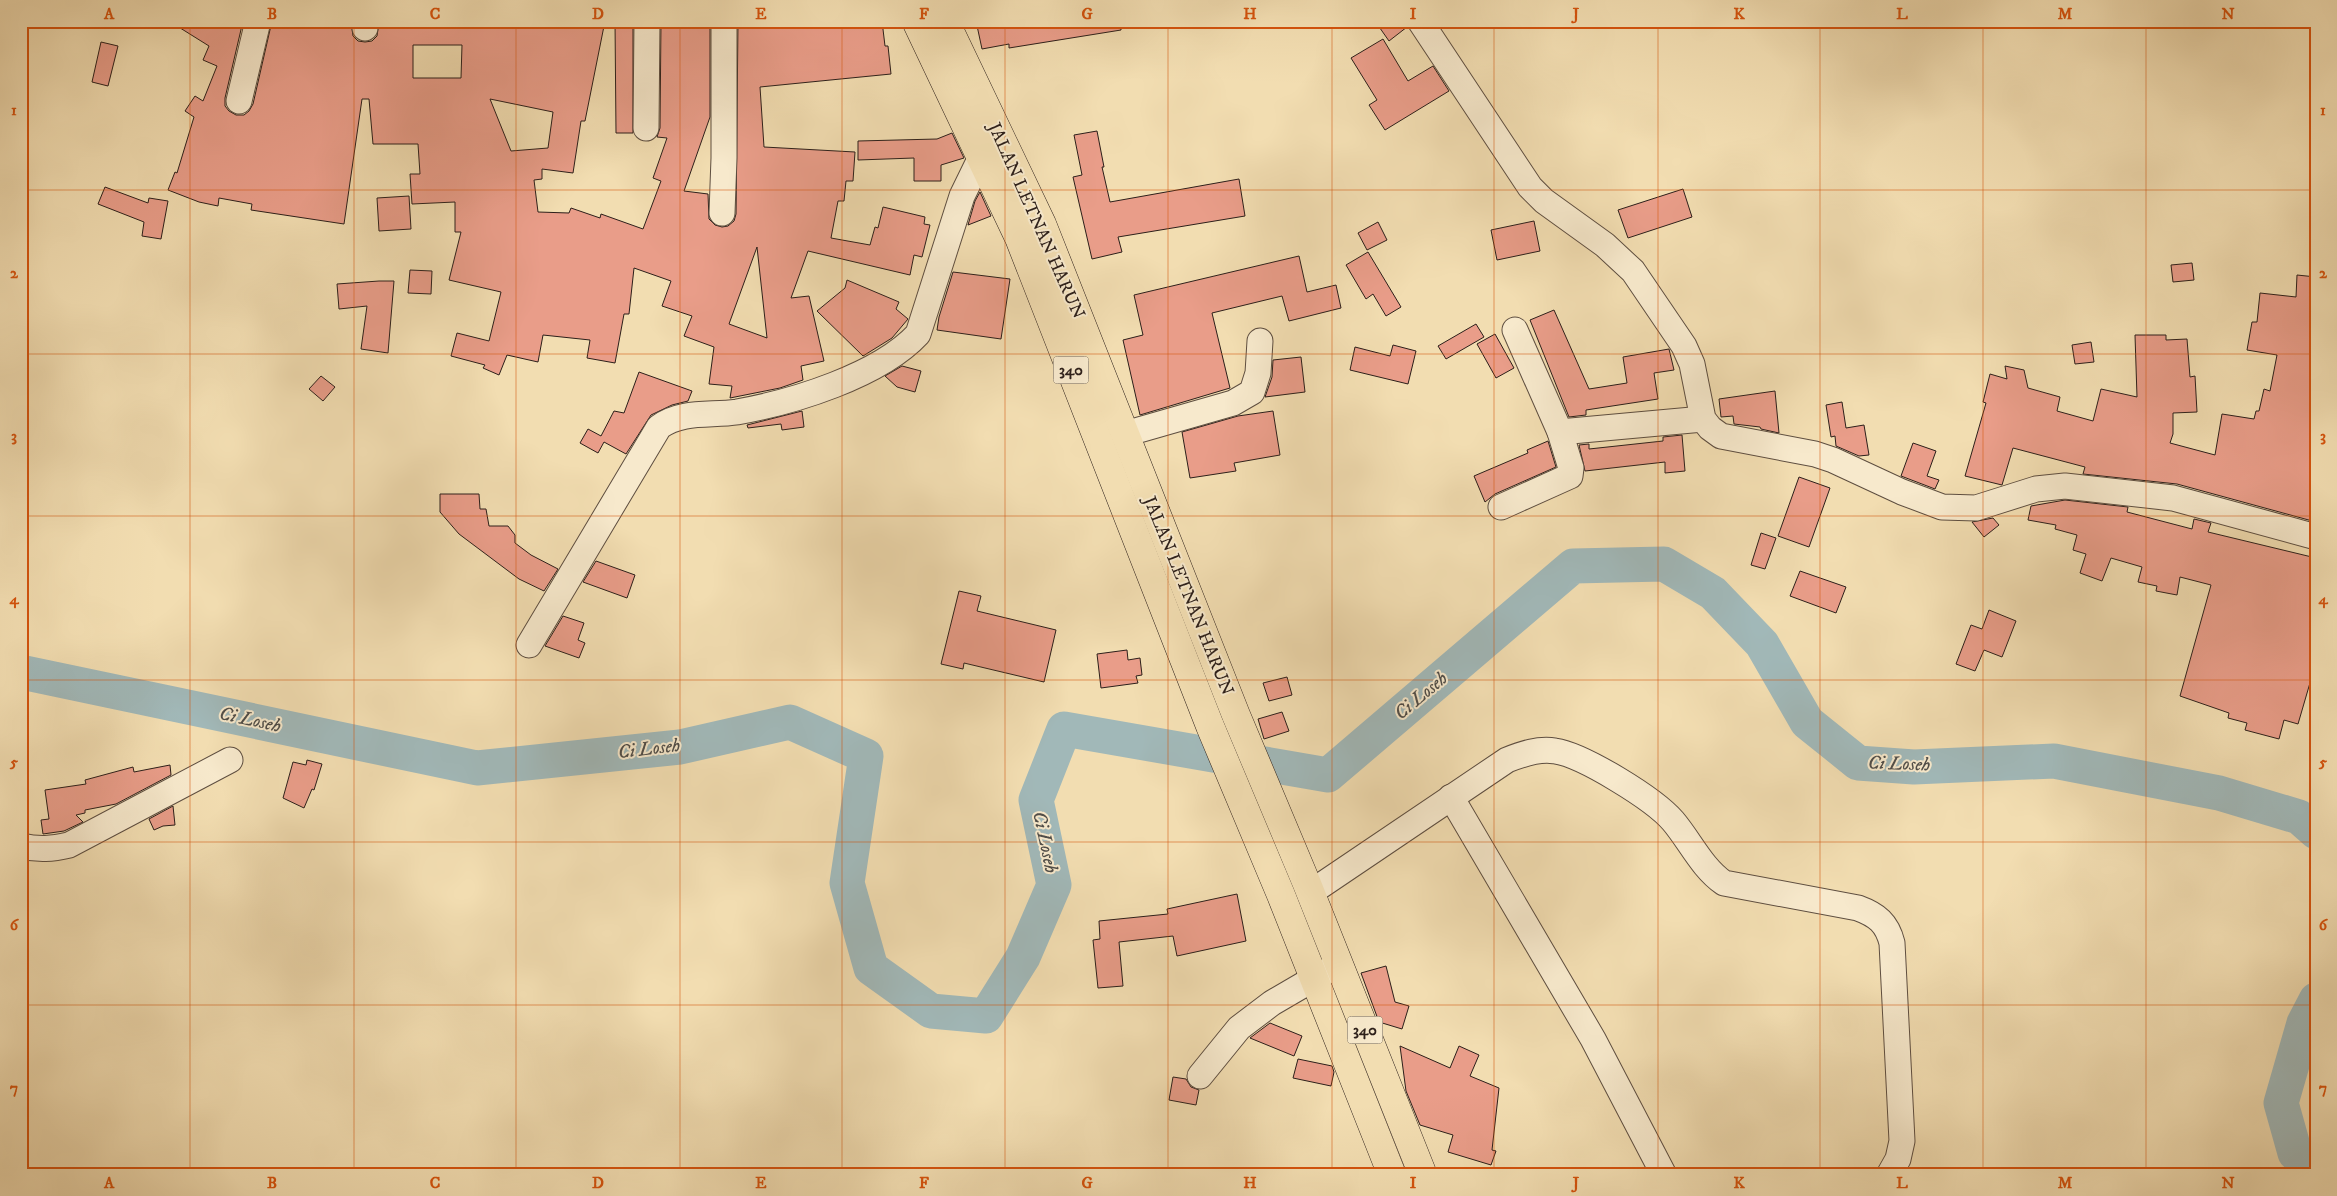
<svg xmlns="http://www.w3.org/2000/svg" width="2337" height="1196" font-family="'IM FELL DW Pica',serif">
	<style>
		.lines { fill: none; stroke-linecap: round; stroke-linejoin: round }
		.river { stroke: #a1b8b8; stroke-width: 35 }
		.building { fill: #e99d89; stroke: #2c1f1a; fill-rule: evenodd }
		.minor-casing { stroke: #5e4e40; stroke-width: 27 }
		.major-casing { stroke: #2c1f1a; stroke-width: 29 }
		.minor { stroke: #f7e9cc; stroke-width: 25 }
		.major { stroke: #f2ddb1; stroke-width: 28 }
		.grid { fill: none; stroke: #d5530d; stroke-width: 1; stroke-opacity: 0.55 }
		.labels { text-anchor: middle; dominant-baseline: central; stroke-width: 4; stroke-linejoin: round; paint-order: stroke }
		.shield { fill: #f7e9cc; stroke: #695c4f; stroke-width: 1 }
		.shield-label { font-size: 16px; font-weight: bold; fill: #2c1f1a }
		.street-label { font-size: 18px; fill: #2c1f1a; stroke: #f7e9cc }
		.water-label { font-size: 19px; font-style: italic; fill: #4f4d49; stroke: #f7e9cc }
		.neatline { fill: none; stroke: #d5530d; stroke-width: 2 }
		.grid-label { font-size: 16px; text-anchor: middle; font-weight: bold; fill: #d5530d }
	</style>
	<rect width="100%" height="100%" fill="#f2ddb1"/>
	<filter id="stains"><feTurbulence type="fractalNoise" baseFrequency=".004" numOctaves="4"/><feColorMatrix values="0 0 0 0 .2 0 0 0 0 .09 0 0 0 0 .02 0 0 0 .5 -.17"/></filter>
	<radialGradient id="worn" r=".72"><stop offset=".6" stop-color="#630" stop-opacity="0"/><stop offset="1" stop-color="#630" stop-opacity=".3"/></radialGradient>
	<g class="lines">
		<g class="river">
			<path d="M 21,672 L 477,768 L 680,747 L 790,722 L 866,756 L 847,883 L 871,968 L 931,1011 L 986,1016 L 1023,957 L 1054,885 L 1036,800 L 1064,729 L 1328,775 L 1573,566 L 1664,564 L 1713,593 L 1762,644 L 1807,722 L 1858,763 L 1914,767 L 2054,761 L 2219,793 L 2299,817 L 2316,832"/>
			<path d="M 2316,1000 L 2304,1023 L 2281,1103 L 2295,1153 L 2316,1164"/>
		</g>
	</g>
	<g class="building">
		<path d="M 169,21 L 243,21 L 225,98 L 225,106 L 229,111 L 236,115 L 244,115 L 249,111 L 253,104 L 272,21 L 351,21 L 353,36 L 358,41 L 365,42 L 372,41 L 377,36 L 379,21 L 605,21 L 585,121 L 581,121 L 573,173 L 542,169 L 542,179 L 534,180 L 538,212 L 569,213 L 571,208 L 600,218 L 601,214 L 643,229 L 661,181 L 653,178 L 667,138 L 657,137 L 660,128 L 661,21 L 710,21 L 710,117 L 684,191 L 708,194 L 709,219 L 715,225 L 722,227 L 728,226 L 734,221 L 736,214 L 738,21 L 882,21 L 885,46 L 888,46 L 891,74 L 760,87 L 764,147 L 855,152 L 853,181 L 846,181 L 844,201 L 838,201 L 831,238 L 870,245 L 875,227 L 878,228 L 883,207 L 925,217 L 924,224 L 930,225 L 922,257 L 914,255 L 910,275 L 808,251 L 791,298 L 809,296 L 824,361 L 801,366 L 803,380 L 780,388 L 730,398 L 732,386 L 709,384 L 714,347 L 684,336 L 692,316 L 662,306 L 671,281 L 634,268 L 629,314 L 624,314 L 615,363 L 587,358 L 590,340 L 543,335 L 538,362 L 507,355 L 499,375 L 483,368 L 485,365 L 451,356 L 457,333 L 489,341 L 501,292 L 449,280 L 461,232 L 455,232 L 455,202 L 412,204 L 410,174 L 420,174 L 418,144 L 373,144 L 369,99 L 362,99 L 344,224 L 251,210 L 252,204 L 219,198 L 218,206 L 199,202 L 168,190 L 175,172 L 177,173 L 194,117 L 185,111 L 195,96 L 203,101 L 217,66 L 203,60 L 209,46 ZM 413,45 L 462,45 L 461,78 L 413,78 ZM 490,99 L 553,112 L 548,148 L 511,151 ZM 757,247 L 767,338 L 729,324 Z"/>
		<path d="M 615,21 L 633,21 L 633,133 L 616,133 Z"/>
		<path d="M 976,21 L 1121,21 L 1121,30 L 1009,48 L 1009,44 L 982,49 Z"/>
		<path d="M 1375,21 L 1406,21 L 1407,27 L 1389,41 Z"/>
		<path d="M 1383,39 L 1408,81 L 1433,66 L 1449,91 L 1385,130 L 1369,105 L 1377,100 L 1351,58 Z"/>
		<path d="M 101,42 L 118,46 L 108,86 L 92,82 Z"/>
		<path d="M 1097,131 L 1104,167 L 1102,167 L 1110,202 L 1239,179 L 1245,216 L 1118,237 L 1122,252 L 1092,259 L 1073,177 L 1082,175 L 1074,135 Z"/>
		<path d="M 952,133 L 964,158 L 941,165 L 941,181 L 914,181 L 914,158 L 858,160 L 858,141 L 937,139 Z"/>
		<path d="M 105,187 L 148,203 L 149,198 L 168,201 L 161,239 L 142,236 L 144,222 L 98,204 Z"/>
		<path d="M 1683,189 L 1692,217 L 1628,238 L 1618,210 Z"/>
		<path d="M 980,192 L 991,216 L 968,225 L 975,201 Z"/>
		<path d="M 409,196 L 411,229 L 379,231 L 377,198 Z"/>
		<path d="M 1534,221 L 1540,251 L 1497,260 L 1491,230 Z"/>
		<path d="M 1378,222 L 1387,240 L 1367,250 L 1358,233 Z"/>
		<path d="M 1368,252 L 1401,307 L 1386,316 L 1373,294 L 1366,299 L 1346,265 Z"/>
		<path d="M 1299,256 L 1307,292 L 1336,285 L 1341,308 L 1289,321 L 1282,296 L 1212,313 L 1230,388 L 1140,415 L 1123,340 L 1143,335 L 1134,295 Z"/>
		<path d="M 2192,263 L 2194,280 L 2173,282 L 2171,265 Z"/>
		<path d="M 410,270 L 432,271 L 431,294 L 408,293 Z"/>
		<path d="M 953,272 L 1010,279 L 1001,339 L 937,330 L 939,317 Z"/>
		<path d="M 2297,275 L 2316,277 L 2316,522 L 2177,484 L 2083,474 L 2085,467 L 2013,448 L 2002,485 L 1965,476 L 1986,403 L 1983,402 L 1990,374 L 2007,379 L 2005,366 L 2024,370 L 2028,388 L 2060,397 L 2057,411 L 2093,421 L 2101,389 L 2137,397 L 2135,335 L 2166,335 L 2166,340 L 2187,339 L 2190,377 L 2195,376 L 2197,412 L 2173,413 L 2173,434 L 2170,443 L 2215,455 L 2222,414 L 2254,419 L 2256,411 L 2259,411 L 2264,389 L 2270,391 L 2277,355 L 2247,350 L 2252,322 L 2257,322 L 2260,293 L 2296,297 Z"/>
		<path d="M 847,280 L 899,302 L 896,309 L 908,319 L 892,338 L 863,356 L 817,311 L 845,288 Z"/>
		<path d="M 379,281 L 394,281 L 388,353 L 361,349 L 367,306 L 339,309 L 337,284 Z"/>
		<path d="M 1554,310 L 1589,389 L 1627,383 L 1623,357 L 1669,349 L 1674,370 L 1654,373 L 1658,399 L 1586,410 L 1586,415 L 1569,417 L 1530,320 Z"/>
		<path d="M 1476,324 L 1484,337 L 1446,359 L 1438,346 Z"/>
		<path d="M 1495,334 L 1514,368 L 1496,378 L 1477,344 Z"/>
		<path d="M 2091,342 L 2094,362 L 2075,364 L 2072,345 Z"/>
		<path d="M 1393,345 L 1416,351 L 1408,384 L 1350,370 L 1355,347 L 1390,356 Z"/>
		<path d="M 1301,357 L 1305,392 L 1265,397 L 1272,377 L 1273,360 Z"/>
		<path d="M 902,366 L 921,371 L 915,392 L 897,387 L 885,376 Z"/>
		<path d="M 639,372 L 692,391 L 688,401 L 672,405 L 651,415 L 626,454 L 604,442 L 598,453 L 580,443 L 588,429 L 601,436 L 614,411 L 624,413 Z"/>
		<path d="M 321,376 L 335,387 L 323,401 L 309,389 Z"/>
		<path d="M 1775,391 L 1779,433 L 1761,429 L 1760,427 L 1734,424 L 1733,416 L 1721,417 L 1719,399 Z"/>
		<path d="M 1842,402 L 1846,428 L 1864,425 L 1869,455 L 1859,456 L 1836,446 L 1835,436 L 1831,437 L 1826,405 Z"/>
		<path d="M 802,411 L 804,427 L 782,430 L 781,424 L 748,428 L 747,425 Z"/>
		<path d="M 1273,411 L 1280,455 L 1234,463 L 1236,471 L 1190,478 L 1182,432 L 1238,416 Z"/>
		<path d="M 1682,435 L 1685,471 L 1665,473 L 1665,462 L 1585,471 L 1579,445 L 1589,444 L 1589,449 L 1663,441 L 1663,437 Z"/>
		<path d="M 1548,441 L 1556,467 L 1495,494 L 1485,502 L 1474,476 L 1528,453 L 1527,450 Z"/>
		<path d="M 1913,443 L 1936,451 L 1927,476 L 1939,480 L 1935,489 L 1901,476 Z"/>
		<path d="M 1799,477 L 1830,488 L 1809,547 L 1778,536 Z"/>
		<path d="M 440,494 L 479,494 L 480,509 L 486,509 L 489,526 L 508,526 L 515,535 L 515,543 L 531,555 L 558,569 L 544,591 L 519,579 L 459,534 L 440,512 Z"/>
		<path d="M 2065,500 L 2128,507 L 2127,512 L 2192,529 L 2194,519 L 2211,523 L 2208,532 L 2316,558 L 2316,678 L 2312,676 L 2298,724 L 2284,720 L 2279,739 L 2245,730 L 2247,723 L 2228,718 L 2229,713 L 2180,696 L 2211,585 L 2180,577 L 2177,595 L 2156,591 L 2157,586 L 2138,582 L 2142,567 L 2111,558 L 2102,581 L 2080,573 L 2086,554 L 2073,550 L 2077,535 L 2055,529 L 2056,525 L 2028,520 L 2031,506 Z"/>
		<path d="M 1993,518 L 1999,525 L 1984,537 L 1972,522 Z"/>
		<path d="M 1761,533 L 1776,538 L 1765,569 L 1751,565 Z"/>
		<path d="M 596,561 L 635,575 L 627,598 L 583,582 Z"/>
		<path d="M 1800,571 L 1846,587 L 1836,613 L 1790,596 Z"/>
		<path d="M 959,591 L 981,596 L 977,611 L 1056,630 L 1044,682 L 964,663 L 963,669 L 941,664 Z"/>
		<path d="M 1989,610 L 2016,621 L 2002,657 L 1984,650 L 1975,671 L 1956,664 L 1971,625 L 1982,629 Z"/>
		<path d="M 563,616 L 584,623 L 578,640 L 585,643 L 579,658 L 545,646 Z"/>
		<path d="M 1127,650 L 1128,660 L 1140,658 L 1142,675 L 1136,676 L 1138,683 L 1101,688 L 1097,654 Z"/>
		<path d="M 1287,677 L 1292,695 L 1269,701 L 1263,683 Z"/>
		<path d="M 1282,712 L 1289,731 L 1264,739 L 1258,719 Z"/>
		<path d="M 307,760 L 322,764 L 314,790 L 312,789 L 304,808 L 283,798 L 293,762 L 306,765 Z"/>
		<path d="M 170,765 L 171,775 L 116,804 L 85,810 L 85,813 L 76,815 L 83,822 L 64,831 L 43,834 L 41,820 L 49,819 L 45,790 L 86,784 L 85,780 L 133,767 L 134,772 Z"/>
		<path d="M 173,806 L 175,825 L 163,826 L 154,830 L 149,819 Z"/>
		<path d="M 1237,894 L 1246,941 L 1177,956 L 1173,936 L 1119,942 L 1123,986 L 1098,988 L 1093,940 L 1100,939 L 1099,921 L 1168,914 L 1167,909 Z"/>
		<path d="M 1386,966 L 1395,1002 L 1409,1006 L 1402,1029 L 1379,1022 L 1361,973 Z"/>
		<path d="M 1270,1023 L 1302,1036 L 1294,1056 L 1250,1038 Z"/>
		<path d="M 1400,1046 L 1450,1068 L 1459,1046 L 1479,1055 L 1470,1076 L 1499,1088 L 1492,1150 L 1496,1151 L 1491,1165 L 1448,1152 L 1453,1135 L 1420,1125 L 1406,1091 Z"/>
		<path d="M 1298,1059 L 1332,1066 L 1334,1072 L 1331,1086 L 1293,1078 Z"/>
		<path d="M 1173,1077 L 1186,1079 L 1191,1087 L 1199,1090 L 1196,1105 L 1169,1100 Z"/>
	</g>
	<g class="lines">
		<defs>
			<g id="minor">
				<path d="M 1420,21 L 1530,187 L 1544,201 L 1605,245 L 1633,271 L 1684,346 L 1692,364 L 1703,419 L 1710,428 L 1721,436 L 1815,454 L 1833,460 L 1902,492 L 1942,507 L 1976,508 L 2036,489 L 2065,486 L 2173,498 L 2316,537"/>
				<path d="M 365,28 L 365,21"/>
				<path d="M 239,101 L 258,21"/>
				<path d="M 646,128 L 647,21"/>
				<path d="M 722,213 L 724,158 L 724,21"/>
				<path d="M 1515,330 L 1560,432 L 1703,419"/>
				<path d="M 1125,434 L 1233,403 L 1252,392 L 1258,373 L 1260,341"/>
				<path d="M 1501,507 L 1570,476 L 1571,468 L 1560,432"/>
				<path d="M 529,645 L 659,427 C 682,410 711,416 737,412 C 793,402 879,376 918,334 L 962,196 L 981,157"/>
				<path d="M 1451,797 L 1593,1039 L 1664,1175"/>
				<path d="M 21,846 C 39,850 52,849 69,845 L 230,760"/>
				<path d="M 1310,893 L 1507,760 C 1522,754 1539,748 1555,751 C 1583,755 1654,799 1673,821 C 1690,841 1702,868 1724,883 L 1858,908 C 1877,915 1887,923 1892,943 L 1902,1141 L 1898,1159 L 1889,1175"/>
				<path d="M 1200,1076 L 1239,1028 L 1272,1003 L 1332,968"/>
			</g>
			<g id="major">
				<path d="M 916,21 L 1019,238 L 1210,726 L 1281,895 L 1392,1175"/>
				<path d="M 945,21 L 1042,224 L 1236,715 L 1307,884 L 1423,1175"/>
			</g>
		</defs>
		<use href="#minor" class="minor-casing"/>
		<use href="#major" class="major-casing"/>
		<use href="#minor" class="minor"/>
		<use href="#major" class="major"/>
	</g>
	<path class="grid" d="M 190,21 L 190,1175M 354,21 L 354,1175M 516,21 L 516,1175M 680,21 L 680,1175M 842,21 L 842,1175M 1005,21 L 1005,1175M 1168,21 L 1168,1175M 1332,21 L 1332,1175M 1494,21 L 1494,1175M 1658,21 L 1658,1175M 1820,21 L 1820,1175M 1983,21 L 1983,1175M 2146,21 L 2146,1175M 21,190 L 2316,190M 21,354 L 2316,354M 21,516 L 2316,516M 21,680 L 2316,680M 21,842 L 2316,842M 21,1005 L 2316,1005"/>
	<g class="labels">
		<g class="shield">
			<rect x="1053.5" y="356.5" width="35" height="27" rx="4"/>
			<rect x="1347.5" y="1016.5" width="35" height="27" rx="4"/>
		</g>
		<g class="shield-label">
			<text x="1071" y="370">340</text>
			<text x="1365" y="1030">340</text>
		</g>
		<g class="street-label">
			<text transform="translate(1036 221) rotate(66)">JALAN LETNAN HARUN</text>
			<text transform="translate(1188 596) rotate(68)">JALAN LETNAN HARUN</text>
		</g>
		<g class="water-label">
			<text transform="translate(1421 696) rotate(-40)">Ci Loseh</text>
			<text transform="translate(250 720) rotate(12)">Ci Loseh</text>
			<text transform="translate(649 749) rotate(-7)">Ci Loseh</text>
			<text transform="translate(1899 764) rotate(2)">Ci Loseh</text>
			<text transform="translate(1045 842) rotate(78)">Ci Loseh</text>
		</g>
	</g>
	<rect width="2337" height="1196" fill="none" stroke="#f2ddb1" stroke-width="55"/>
	<rect x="28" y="28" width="2282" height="1140" class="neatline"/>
	<g class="grid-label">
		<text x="109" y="19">A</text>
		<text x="272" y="19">B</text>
		<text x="435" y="19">C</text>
		<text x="598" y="19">D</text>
		<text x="761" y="19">E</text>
		<text x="924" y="19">F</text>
		<text x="1087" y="19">G</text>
		<text x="1250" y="19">H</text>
		<text x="1413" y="19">I</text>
		<text x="1576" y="19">J</text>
		<text x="1739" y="19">K</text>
		<text x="1902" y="19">L</text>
		<text x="2065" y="19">M</text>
		<text x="2228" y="19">N</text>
		<text x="14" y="115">1</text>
		<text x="2323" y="115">1</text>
		<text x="14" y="278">2</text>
		<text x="2323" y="278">2</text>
		<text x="14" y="441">3</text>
		<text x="2323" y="441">3</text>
		<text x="14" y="604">4</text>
		<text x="2323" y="604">4</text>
		<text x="14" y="767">5</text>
		<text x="2323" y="767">5</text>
		<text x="14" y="930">6</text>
		<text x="2323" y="930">6</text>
		<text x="14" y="1093">7</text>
		<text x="2323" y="1093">7</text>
		<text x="109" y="1188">A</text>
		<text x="272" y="1188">B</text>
		<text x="435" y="1188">C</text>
		<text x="598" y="1188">D</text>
		<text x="761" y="1188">E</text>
		<text x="924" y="1188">F</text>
		<text x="1087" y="1188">G</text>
		<text x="1250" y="1188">H</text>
		<text x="1413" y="1188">I</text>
		<text x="1576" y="1188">J</text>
		<text x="1739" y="1188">K</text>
		<text x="1902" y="1188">L</text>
		<text x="2065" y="1188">M</text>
		<text x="2228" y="1188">N</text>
	</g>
	<rect width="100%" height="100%" filter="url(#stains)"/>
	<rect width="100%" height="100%" fill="url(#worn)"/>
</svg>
